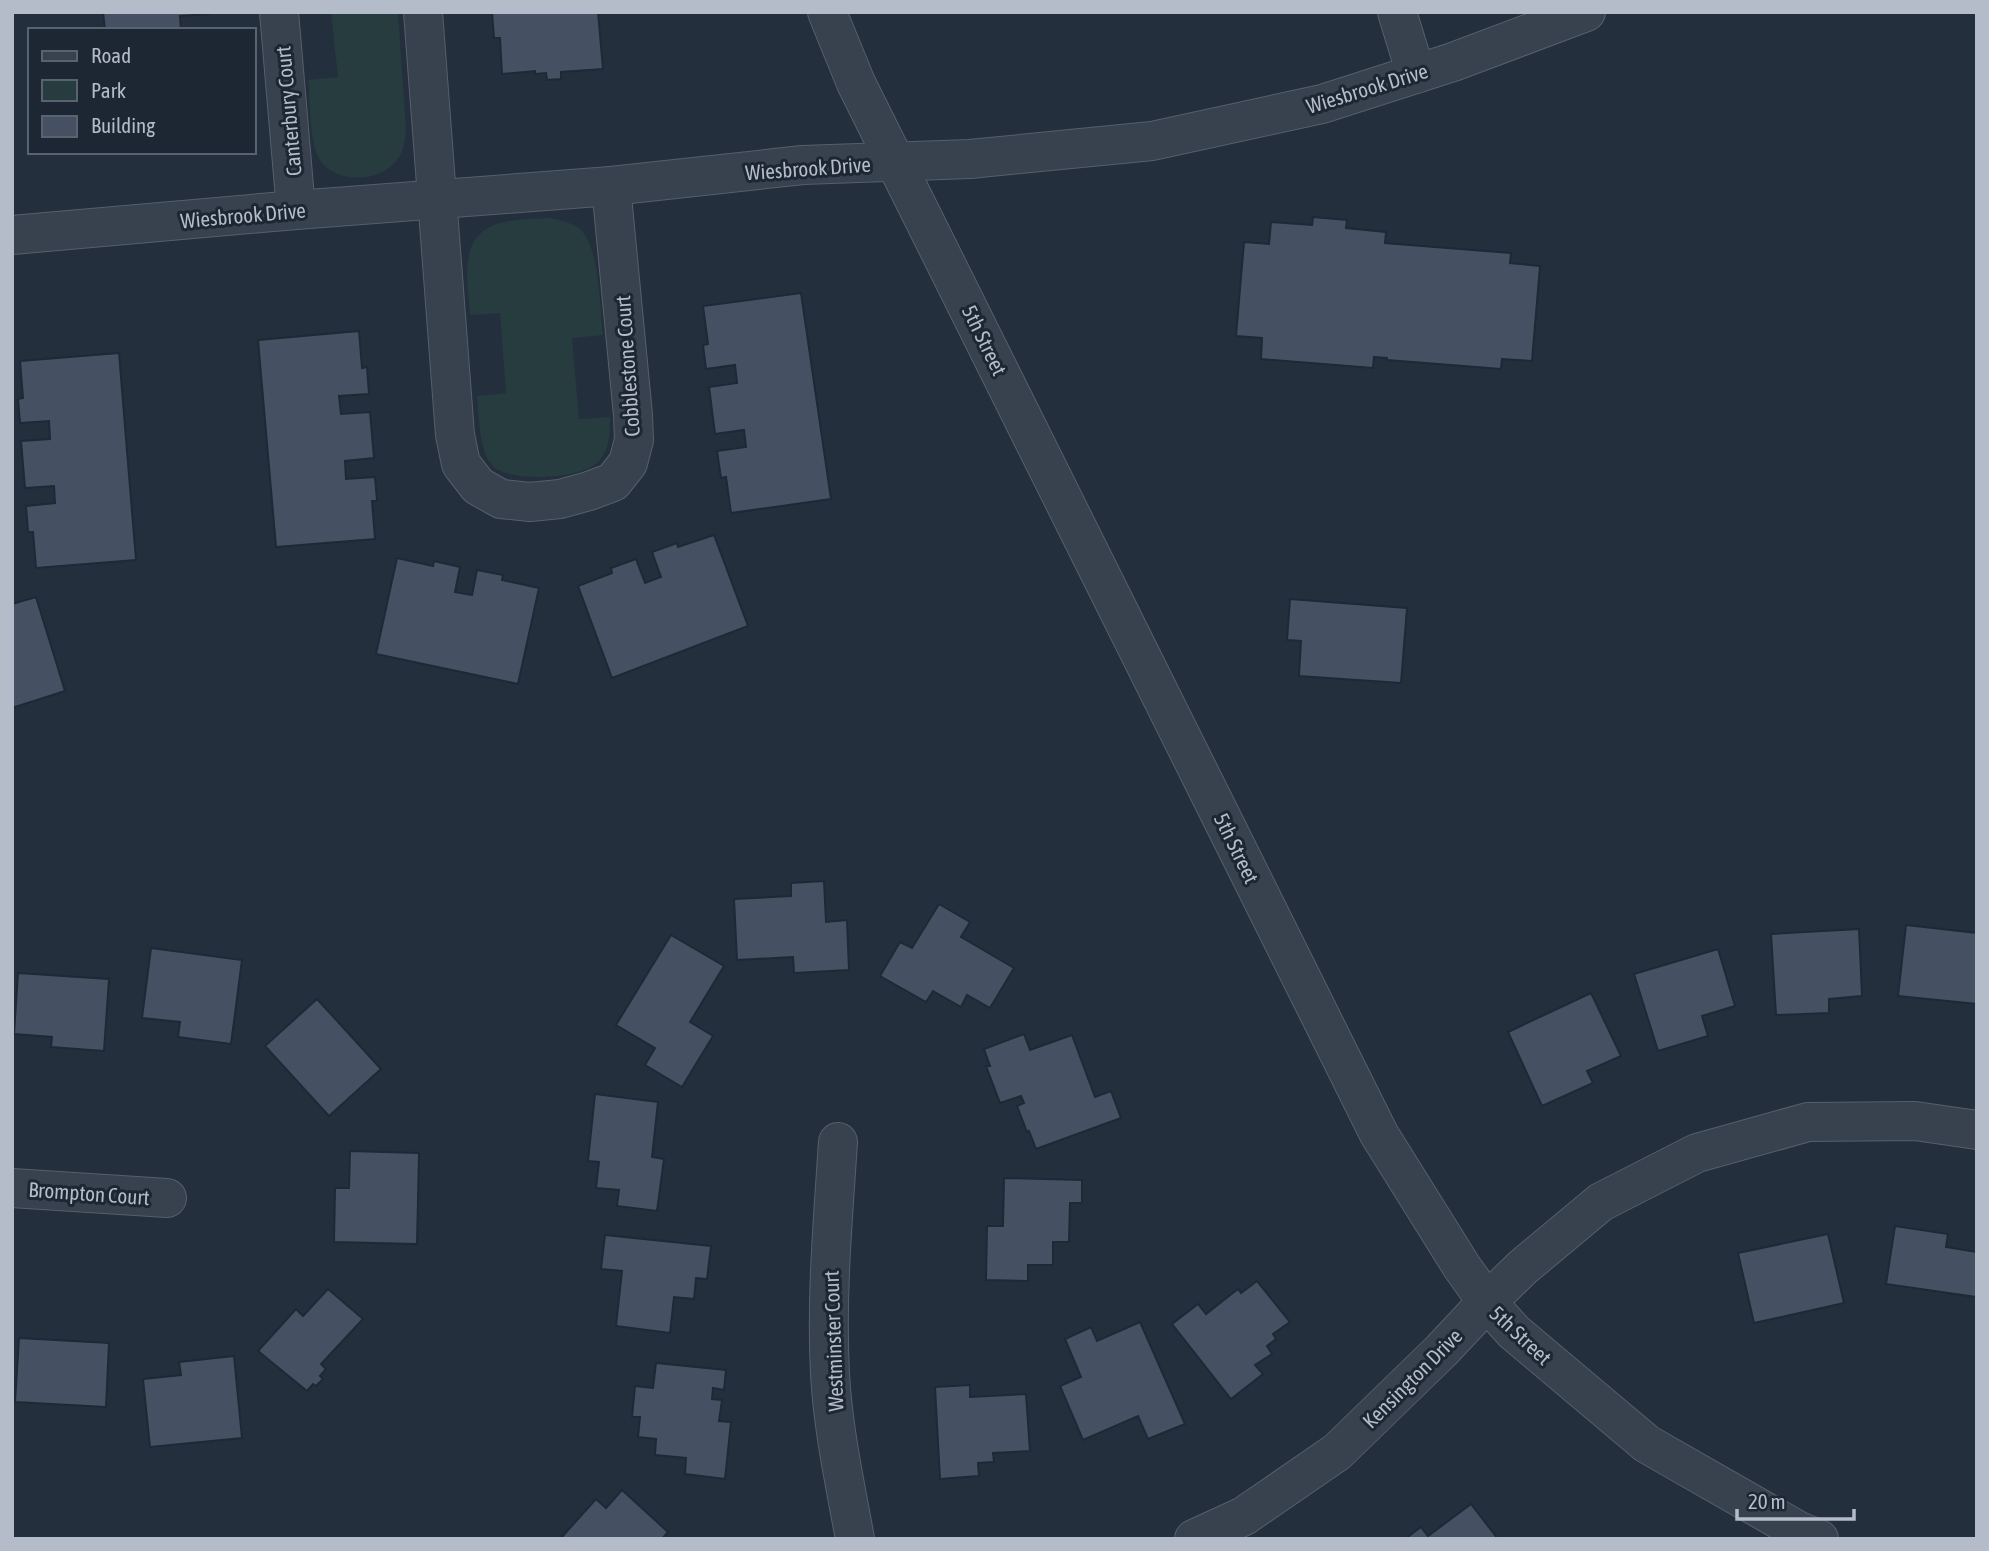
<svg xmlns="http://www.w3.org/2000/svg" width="1989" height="1551" font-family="'Asap Condensed',sans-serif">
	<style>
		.green { fill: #263c3f }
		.building { fill: #455162; stroke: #1f2835; stroke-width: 2 }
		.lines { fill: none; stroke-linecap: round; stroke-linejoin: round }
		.minor-casing { stroke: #565f6c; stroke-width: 40 }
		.minor { stroke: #38414e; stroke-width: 38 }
		.labels { text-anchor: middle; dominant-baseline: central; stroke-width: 6; stroke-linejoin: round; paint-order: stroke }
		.street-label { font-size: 21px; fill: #b4bcc9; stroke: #1d2633 }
	</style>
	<rect width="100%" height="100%" fill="#242f3e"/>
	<g class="green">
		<path d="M 331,12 L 398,12 L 406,129 C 405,140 404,151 397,160 C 380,184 330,184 318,156 C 309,137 310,101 308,80 L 338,77 Z"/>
		<path d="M 549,218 C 559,220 571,222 580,229 C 600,247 600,308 603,335 L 572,338 L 579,419 L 610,417 C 610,434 610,450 597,463 C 580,479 507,484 491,464 C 479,450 479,415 477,396 L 506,393 L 500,313 L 470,315 C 468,278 456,233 504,222 C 518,219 534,219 549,218 Z"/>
	</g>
	<g class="building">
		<path d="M 103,12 L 209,12 L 209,14 L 180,16 L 181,30 L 105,30 Z"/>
		<path d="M 492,12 L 598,12 L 603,69 L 561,72 L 561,79 L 547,80 L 546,73 L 535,74 L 535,71 L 502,74 L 500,38 L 494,38 Z"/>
		<path d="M 1313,217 L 1347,220 L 1346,228 L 1386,232 L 1385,243 L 1511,253 L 1510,263 L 1540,266 L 1532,361 L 1502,359 L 1501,369 L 1387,360 L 1387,358 L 1374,357 L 1373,368 L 1261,359 L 1262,338 L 1236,336 L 1244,242 L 1269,244 L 1271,222 L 1312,225 Z"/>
		<path d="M 801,293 L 831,499 L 731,513 L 726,477 L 721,478 L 717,451 L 746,447 L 744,430 L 715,434 L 709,387 L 737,383 L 735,365 L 706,369 L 703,345 L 708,344 L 703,306 Z"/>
		<path d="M 359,331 L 362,368 L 367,367 L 369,394 L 339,396 L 341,414 L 370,412 L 374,458 L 345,461 L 346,479 L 375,477 L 377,501 L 372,501 L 375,539 L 276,547 L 258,340 Z"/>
		<path d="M 119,353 L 136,560 L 36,568 L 33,532 L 28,532 L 26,506 L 55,503 L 54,486 L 25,488 L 21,441 L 50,439 L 49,421 L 20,423 L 18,399 L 23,398 L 20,361 Z"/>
		<path d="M 714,535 L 748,626 L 612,678 L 578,586 L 612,573 L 611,568 L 636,559 L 645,583 L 661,577 L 652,552 L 677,543 L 678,547 Z"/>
		<path d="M 397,558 L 433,566 L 434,561 L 460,567 L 455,592 L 472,595 L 477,570 L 503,575 L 502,580 L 539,588 L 518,684 L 376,654 Z"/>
		<path d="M 36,597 L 65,691 L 12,708 L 12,604 Z"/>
		<path d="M 1290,599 L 1407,608 L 1401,683 L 1299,676 L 1301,641 L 1287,640 Z"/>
		<path d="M 824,881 L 826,922 L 847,920 L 849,970 L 794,973 L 793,957 L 737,960 L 734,899 L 791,896 L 791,883 Z"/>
		<path d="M 939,904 L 970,922 L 961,937 L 1014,968 L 990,1008 L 967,995 L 961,1007 L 933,991 L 926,1002 L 880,976 L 900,942 L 912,948 Z"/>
		<path d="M 1906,925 L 1977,933 L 1977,1004 L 1898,996 Z"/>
		<path d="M 1859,929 L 1862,996 L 1829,999 L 1829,1013 L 1776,1015 L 1771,934 Z"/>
		<path d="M 671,935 L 724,966 L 690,1022 L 713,1036 L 682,1087 L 645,1065 L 655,1048 L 616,1025 Z"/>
		<path d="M 151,948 L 242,960 L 231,1044 L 178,1037 L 180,1022 L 142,1018 Z"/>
		<path d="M 1718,949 L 1735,1006 L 1702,1016 L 1708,1036 L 1658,1051 L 1634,974 Z"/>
		<path d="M 18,973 L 109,979 L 104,1051 L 51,1047 L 52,1037 L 14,1034 Z"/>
		<path d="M 1591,993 L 1621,1056 L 1587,1071 L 1593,1083 L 1542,1106 L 1508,1032 Z"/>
		<path d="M 317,999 L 381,1069 L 329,1116 L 265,1046 Z"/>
		<path d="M 1024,1034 L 1030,1050 L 1072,1035 L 1095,1097 L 1111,1091 L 1121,1118 L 1036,1149 L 1029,1131 L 1027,1132 L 1017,1106 L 1024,1103 L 1021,1096 L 1000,1103 L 986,1066 L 990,1066 L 984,1049 Z"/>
		<path d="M 595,1094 L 658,1102 L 652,1157 L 664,1159 L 657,1211 L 617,1206 L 619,1190 L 596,1188 L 599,1162 L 588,1161 Z"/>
		<path d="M 350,1151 L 419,1153 L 417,1244 L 334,1242 L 335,1188 L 349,1188 Z"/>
		<path d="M 1004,1178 L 1082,1180 L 1082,1203 L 1070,1203 L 1069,1242 L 1053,1242 L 1053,1265 L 1028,1265 L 1028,1281 L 986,1280 L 987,1226 L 1003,1226 Z"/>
		<path d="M 1895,1226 L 1948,1234 L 1946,1247 L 1977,1252 L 1976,1297 L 1886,1284 Z"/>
		<path d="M 1828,1234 L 1844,1303 L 1754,1323 L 1738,1253 Z"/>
		<path d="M 605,1235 L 711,1246 L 707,1279 L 696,1278 L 694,1299 L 674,1297 L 670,1333 L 616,1326 L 622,1271 L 601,1269 Z"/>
		<path d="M 1257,1281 L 1290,1322 L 1273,1334 L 1276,1339 L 1267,1346 L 1272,1354 L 1255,1365 L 1263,1374 L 1231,1399 L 1172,1324 L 1198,1304 L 1206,1314 L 1238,1289 L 1241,1293 Z"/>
		<path d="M 328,1289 L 363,1319 L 321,1364 L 326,1369 L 320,1376 L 323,1379 L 316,1386 L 313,1384 L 307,1391 L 258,1351 L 296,1309 L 303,1316 Z"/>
		<path d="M 1140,1322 L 1185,1424 L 1148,1439 L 1138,1416 L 1083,1440 L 1060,1386 L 1081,1377 L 1065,1339 L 1091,1327 L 1097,1341 Z"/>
		<path d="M 19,1338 L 109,1343 L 106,1407 L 15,1402 Z"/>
		<path d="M 234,1356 L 242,1438 L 150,1447 L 143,1379 L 181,1375 L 179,1362 Z"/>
		<path d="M 656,1363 L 726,1370 L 724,1390 L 713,1388 L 712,1399 L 722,1400 L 719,1421 L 731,1422 L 725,1479 L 685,1474 L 686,1458 L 655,1455 L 656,1439 L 638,1437 L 640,1417 L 632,1417 L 635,1386 L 653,1388 Z"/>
		<path d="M 970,1385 L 970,1397 L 1026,1394 L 1030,1451 L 993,1453 L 994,1462 L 978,1463 L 979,1476 L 940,1479 L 935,1387 Z"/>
		<path d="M 622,1490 L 668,1532 L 662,1539 L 560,1539 L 596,1499 L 606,1508 Z"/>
		<path d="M 1471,1504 L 1498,1539 L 1405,1539 L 1421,1527 L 1428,1536 Z"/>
	</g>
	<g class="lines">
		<defs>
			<g id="minor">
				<path d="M 279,12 L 296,210"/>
				<path d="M 423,12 L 455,435 L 461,464 L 478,486 L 501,499 L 530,502 L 560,499 L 589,491 L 613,482 L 628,463 L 634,440 L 633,415 L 611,186"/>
				<path d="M 827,12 L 856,83 L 1379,1134 L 1462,1267 L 1487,1302 L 1514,1332 L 1647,1444 L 1799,1531 L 1819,1539"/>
				<path d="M 1397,12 L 1416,74"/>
				<path d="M 12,235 L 296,210 L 611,186 L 803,165 L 970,159 L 1152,141 L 1322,104 L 1453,62 L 1586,12"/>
				<path d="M 838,1142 C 833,1219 826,1296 830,1374 C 833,1429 845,1484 855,1539"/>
				<path d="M 12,1188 L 167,1198"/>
				<path d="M 1194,1539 L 1244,1516 L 1337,1452 L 1441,1351 L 1487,1302 L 1523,1267 L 1601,1202 L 1697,1153 L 1808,1122 L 1915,1121 L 1977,1130"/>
			</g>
		</defs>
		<use href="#minor" class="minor-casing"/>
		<use href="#minor" class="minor"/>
	</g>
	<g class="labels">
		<g class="street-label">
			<text transform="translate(1367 88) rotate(-17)">Wiesbrook Drive</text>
			<text transform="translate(288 111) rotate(-95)">Canterbury Court</text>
			<text transform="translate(808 168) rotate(-4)">Wiesbrook Drive</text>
			<text transform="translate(243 215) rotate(-5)">Wiesbrook Drive</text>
			<text transform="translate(985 340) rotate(64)">5th Street</text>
			<text transform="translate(627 366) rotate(-94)">Cobblestone Court</text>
			<text transform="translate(1237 848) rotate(64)">5th Street</text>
			<text transform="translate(89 1193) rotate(4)">Brompton Court</text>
			<text transform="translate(1521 1335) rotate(43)">5th Street</text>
			<text transform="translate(833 1341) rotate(-92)">Westminster Court</text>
			<text transform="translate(1412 1378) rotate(-45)">Kensington Drive</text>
		</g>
	</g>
	<rect width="1989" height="1551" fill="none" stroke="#b4bcc9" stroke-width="28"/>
	<rect x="28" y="28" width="228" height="126" fill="#1d2633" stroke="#59626f" stroke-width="2"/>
	<rect x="42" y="51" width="35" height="10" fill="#38414e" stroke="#59626f" stroke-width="2"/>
	<text x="91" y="63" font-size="21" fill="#b4bcc9">Road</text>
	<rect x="42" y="80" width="35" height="21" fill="#263c3f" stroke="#59626f" stroke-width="2"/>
	<text x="91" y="98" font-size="21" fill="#b4bcc9">Park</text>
	<rect x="42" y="116" width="35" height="21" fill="#455162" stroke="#59626f" stroke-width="2"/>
	<text x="91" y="133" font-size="21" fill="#b4bcc9">Building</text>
	<path d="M1737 1509v10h117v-10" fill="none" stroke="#b4bcc9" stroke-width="3.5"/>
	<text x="1748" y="1509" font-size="21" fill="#b4bcc9" stroke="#1d2633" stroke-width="5" paint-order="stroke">20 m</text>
</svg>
